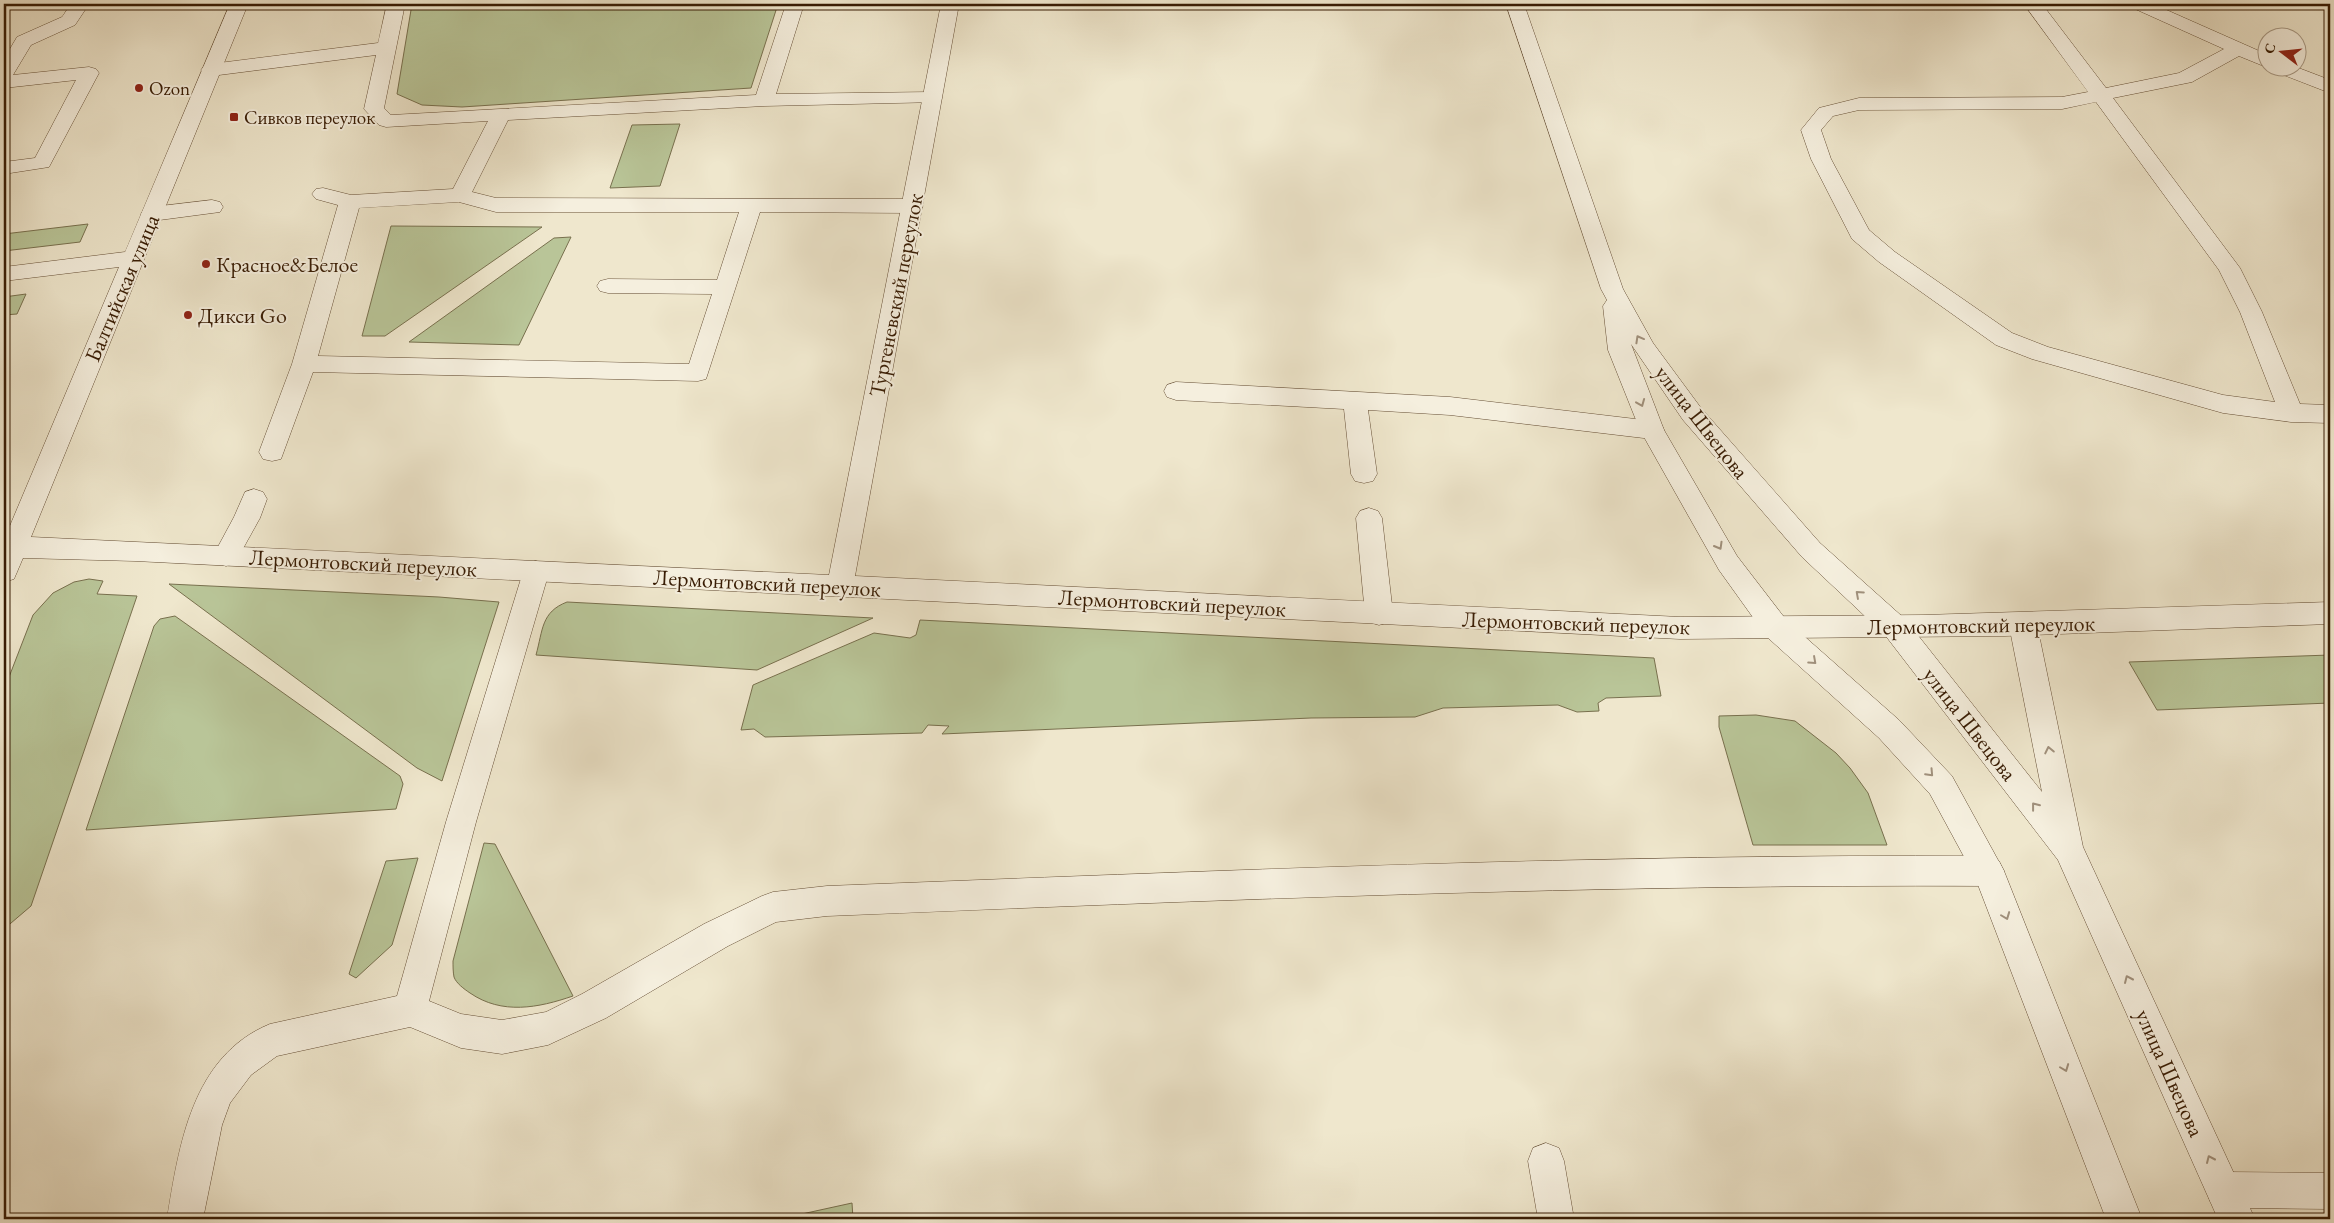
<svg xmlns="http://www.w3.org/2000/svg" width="2334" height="1223" font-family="'EB Garamond',serif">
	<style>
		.green { fill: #b9c598; stroke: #78704e }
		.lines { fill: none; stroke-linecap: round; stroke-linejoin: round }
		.service-casing { stroke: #664f36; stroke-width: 1 }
		.minor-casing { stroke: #664f36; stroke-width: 1 }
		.tertiary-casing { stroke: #664f36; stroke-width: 1 }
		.service { fill: #f5efde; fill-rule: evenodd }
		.minor { fill: #f5efde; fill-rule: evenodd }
		.tertiary { fill: #f5efde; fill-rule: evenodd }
		.oneway { stroke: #a0907c }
		.poi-dot { fill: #8f2418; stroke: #f5efde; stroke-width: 2 }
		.labels { text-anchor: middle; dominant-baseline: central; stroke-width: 4; stroke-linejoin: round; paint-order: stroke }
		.far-poi-label { font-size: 19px; fill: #381c04; stroke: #f5efde; text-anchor: start }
		.poi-label { font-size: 22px; fill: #381c04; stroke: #f5efde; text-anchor: start }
		.street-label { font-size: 22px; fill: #381c04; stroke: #f5efde }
	</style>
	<rect width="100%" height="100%" fill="#efe7cd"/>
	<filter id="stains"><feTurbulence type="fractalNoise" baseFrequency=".004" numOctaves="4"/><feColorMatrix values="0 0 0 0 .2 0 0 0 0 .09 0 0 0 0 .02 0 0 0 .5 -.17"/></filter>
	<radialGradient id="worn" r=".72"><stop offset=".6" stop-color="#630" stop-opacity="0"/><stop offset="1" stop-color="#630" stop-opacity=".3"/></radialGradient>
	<g class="green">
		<path d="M 412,4 L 778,4 L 751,88 L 462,107 L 422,105 L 397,94 Z"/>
		<path d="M 680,124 L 660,186 L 610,188 L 632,125 Z"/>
		<path d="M 88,224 L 80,242 L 4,251 L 4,234 Z"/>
		<path d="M 391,226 L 542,227 L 385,336 L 362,336 Z"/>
		<path d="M 571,237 L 519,345 L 409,342 L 554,238 Z"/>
		<path d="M 26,294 L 17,314 L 4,315 L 4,297 Z"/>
		<path d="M 89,579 L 103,581 L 97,594 L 137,596 L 31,906 L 4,929 L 4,690 L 33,615 L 53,593 L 74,582 Z"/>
		<path d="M 169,584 L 439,597 L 499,602 L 442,781 L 417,768 Z"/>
		<path d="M 567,602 L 873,618 L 757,670 L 536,655 C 543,630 541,612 567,602 Z"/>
		<path d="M 175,616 L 400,776 L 403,784 L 396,809 L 86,830 L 154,626 L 160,619 Z"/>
		<path d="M 920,620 L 1654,658 L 1661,696 L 1606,698 L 1598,703 L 1599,711 L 1577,712 L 1558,705 L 1443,708 L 1415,717 L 1311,718 L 942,734 L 949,726 L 928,725 L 922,733 L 765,737 L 754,729 L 741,730 L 753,685 L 874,633 L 910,638 L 916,635 Z"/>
		<path d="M 2330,655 L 2330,703 L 2157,710 L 2129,662 Z"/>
		<path d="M 1756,715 L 1795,721 L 1836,753 L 1850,768 L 1868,793 L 1887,845 L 1753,845 L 1719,727 L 1719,716 Z"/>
		<path d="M 484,843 L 495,844 L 573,996 C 538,1008 502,1015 470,993 C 464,989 456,983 454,977 C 453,972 453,966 453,961 Z"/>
		<path d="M 418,858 L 392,945 L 356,978 L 349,974 L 386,861 Z"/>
		<path d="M 852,1203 L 853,1219 L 779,1219 Z"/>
	</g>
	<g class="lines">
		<defs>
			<g id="service">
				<path d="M 71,4 L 89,4 L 75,25 L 31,45 L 13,75 L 89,67 L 96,69 L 99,73 L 49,167 L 4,174 L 4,162 L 35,158 L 76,80 L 4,88 L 4,59 L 17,37 L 62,17 Z"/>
				<path d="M 387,4 L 405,4 L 384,108 L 391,115 L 756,95 L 786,4 L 804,4 L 776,94 L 932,92 L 939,94 L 942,98 L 939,102 L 764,106 L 508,120 L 472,192 L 496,198 L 912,199 L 919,201 L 923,206 L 919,211 L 912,213 L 760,212 L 706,379 L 698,381 L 313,372 L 281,459 L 272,461 L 263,459 L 259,452 L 292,364 L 338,205 L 316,199 L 312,194 L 316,189 L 323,188 L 351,195 L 453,189 L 488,121 L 386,127 L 379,125 L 364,109 L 376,55 L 211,76 L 204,74 L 201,70 L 204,66 L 211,64 L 378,43 ZM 459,202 L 496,212 L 739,212 L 717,280 L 608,279 L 600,281 L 597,286 L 600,291 L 608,293 L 712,294 L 689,364 L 318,356 L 359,208 Z"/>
				<path d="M 2024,4 L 2042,4 L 2106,88 L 2179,73 L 2224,49 L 2133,8 L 2130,4 L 2153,4 L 2266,54 L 2266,67 L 2239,56 L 2192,82 L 2113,98 L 2240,268 L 2262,312 L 2300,404 L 2330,405 L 2330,423 L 2291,422 L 2223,413 L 2032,359 L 1996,345 L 1879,262 L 1852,239 L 1811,159 L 1801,130 L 1819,108 L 1859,98 L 2062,97 L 2088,92 ZM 2096,102 L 2219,270 L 2240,312 L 2275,402 L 2223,395 L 2048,347 L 2012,333 L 1895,252 L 1869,230 L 1831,159 L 1821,130 L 1833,116 L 1859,110 L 2062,109 Z"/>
				<path d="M 2296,67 L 2330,80 L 2330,93 L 2276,72 L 2273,68 Z"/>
				<path d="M 212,200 L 220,202 L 223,207 L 220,212 L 152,221 L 144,219 L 141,214 L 144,209 L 152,207 Z"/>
				<path d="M 1176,382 L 1450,397 L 1652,421 L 1661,424 L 1664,430 L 1661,436 L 1652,439 L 1450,415 L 1368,410 L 1377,474 L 1373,481 L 1364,483 L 1355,481 L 1351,474 L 1344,409 L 1176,400 L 1167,397 L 1164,391 L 1167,385 Z"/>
				<path d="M 254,489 L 263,492 L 267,499 L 260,518 L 235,563 L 226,566 L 217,563 L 213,556 L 234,517 L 245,492 Z"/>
				<path d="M 1369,508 L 1378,511 L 1382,518 L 1393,614 L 1389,622 L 1379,625 L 1369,622 L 1365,614 L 1356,518 L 1360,511 Z"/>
				<path d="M 536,561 L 546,564 L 549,572 L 476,822 L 429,1001 L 461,1014 L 502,1020 L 546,1012 L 582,994 L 704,924 L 762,896 L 773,892 L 827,886 C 1214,871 1601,854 1988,856 L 1999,861 L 2004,871 L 1999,881 L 1988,886 C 1601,884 1214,900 827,916 L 776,922 L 728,946 L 606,1018 L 548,1045 L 502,1054 L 461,1048 L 410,1027 L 277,1056 L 251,1075 L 230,1103 L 222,1125 L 203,1219 L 167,1219 C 179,1145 192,1056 270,1024 L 397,996 L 446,822 L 523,572 L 526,564 Z"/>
				<path d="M 1546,1143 L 1559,1148 L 1564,1161 L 1574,1219 L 1538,1219 L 1528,1161 L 1533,1148 Z"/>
				<path d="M 2224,1172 L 2330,1173 L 2330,1209 L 2224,1208 L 2211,1203 L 2206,1190 L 2211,1177 Z"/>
			</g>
			<path id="minor" d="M 230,4 L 248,4 L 31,537 L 829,575 L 941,4 L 959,4 L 855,576 L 1680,617 L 1924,615 L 2330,602 L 2330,624 L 2005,636 L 1680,639 L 135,561 L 23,558 L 14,579 L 4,582 L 4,540 L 119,267 L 4,281 L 4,267 L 125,252 Z"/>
			<path id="tertiary" d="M 1506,4 L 1524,4 L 1623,289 L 1653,343 L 1701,408 L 1820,543 L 1905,619 L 2042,792 L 2009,625 L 2013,617 L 2023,614 L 2033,617 L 2037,625 L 2083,847 L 2255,1219 L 2218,1219 L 2058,860 L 1885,635 L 1802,557 L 1683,420 L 1631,344 L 1664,430 L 1737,556 L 1787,621 L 1899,720 L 1952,776 L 2004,871 L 2142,1219 L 2106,1219 L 1975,877 L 1930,794 L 1879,738 L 1767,637 L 1719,570 L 1640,430 L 1608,350 L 1603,306 L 1607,300 L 1601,289 Z"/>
		</defs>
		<use href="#service" class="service-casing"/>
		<use href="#minor" class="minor-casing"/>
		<use href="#tertiary" class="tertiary-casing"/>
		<use href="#service" class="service"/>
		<use href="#minor" class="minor"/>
		<use href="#tertiary" class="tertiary"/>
	</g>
	<defs><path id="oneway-chevron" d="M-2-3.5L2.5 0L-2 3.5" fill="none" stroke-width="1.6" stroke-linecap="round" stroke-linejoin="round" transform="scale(1.25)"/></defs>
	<g class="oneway">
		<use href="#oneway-chevron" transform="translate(1639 339) rotate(-119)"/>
		<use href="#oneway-chevron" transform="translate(1641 403) rotate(68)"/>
		<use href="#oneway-chevron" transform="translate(1719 546) rotate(60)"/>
		<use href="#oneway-chevron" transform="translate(1859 594) rotate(-138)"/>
		<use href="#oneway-chevron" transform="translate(1813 661) rotate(42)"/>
		<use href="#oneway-chevron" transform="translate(2049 750) rotate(-102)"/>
		<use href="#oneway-chevron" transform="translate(1930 773) rotate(47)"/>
		<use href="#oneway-chevron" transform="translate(2035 806) rotate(-128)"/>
		<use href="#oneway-chevron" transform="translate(2006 916) rotate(69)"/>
		<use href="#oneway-chevron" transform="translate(2128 979) rotate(-114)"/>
		<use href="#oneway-chevron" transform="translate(2065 1068) rotate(69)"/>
		<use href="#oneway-chevron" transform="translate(2210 1159) rotate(-114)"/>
	</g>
	<g class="poi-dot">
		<circle cx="139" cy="88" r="5"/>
		<rect x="229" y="112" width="10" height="10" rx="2.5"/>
		<circle cx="206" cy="264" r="5"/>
		<circle cx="188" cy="315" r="5"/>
	</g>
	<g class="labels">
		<g class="far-poi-label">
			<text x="149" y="88">Ozon</text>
			<text x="244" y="117">Сивков переулок</text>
		</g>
		<g class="poi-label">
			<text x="216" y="264">Красное&amp;Белое</text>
			<text x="198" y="315">Дикси Go</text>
		</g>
		<g class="street-label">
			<text transform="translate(122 288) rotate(-67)">Балтийская улица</text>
			<text transform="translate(896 295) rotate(-79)">Тургеневский переулок</text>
			<text transform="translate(1702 422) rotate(52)">улица Швецова</text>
			<text transform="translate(363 563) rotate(3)">Лермонтовский переулок</text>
			<text transform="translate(767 583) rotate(3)">Лермонтовский переулок</text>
			<text transform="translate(1172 603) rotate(3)">Лермонтовский переулок</text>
			<text transform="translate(1576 623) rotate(2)">Лермонтовский переулок</text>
			<text transform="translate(1981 625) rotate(-1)">Лермонтовский переулок</text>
			<text transform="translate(1970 724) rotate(52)">улица Швецова</text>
			<text transform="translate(2170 1073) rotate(66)">улица Швецова</text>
		</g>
	</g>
	<rect width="2334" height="1223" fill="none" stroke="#efe7cd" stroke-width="20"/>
	<rect x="5" y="5" width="2324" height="1213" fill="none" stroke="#381c04" stroke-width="2.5"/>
	<rect x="10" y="10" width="2314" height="1203" fill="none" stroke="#381c04"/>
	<g transform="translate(2282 52) rotate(286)"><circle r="24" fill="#f5efde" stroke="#a99b87"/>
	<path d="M0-4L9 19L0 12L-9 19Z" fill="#8f2418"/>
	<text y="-8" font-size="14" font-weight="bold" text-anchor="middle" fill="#381c04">С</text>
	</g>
	<rect width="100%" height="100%" filter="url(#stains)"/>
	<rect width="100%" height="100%" fill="url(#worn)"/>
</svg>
